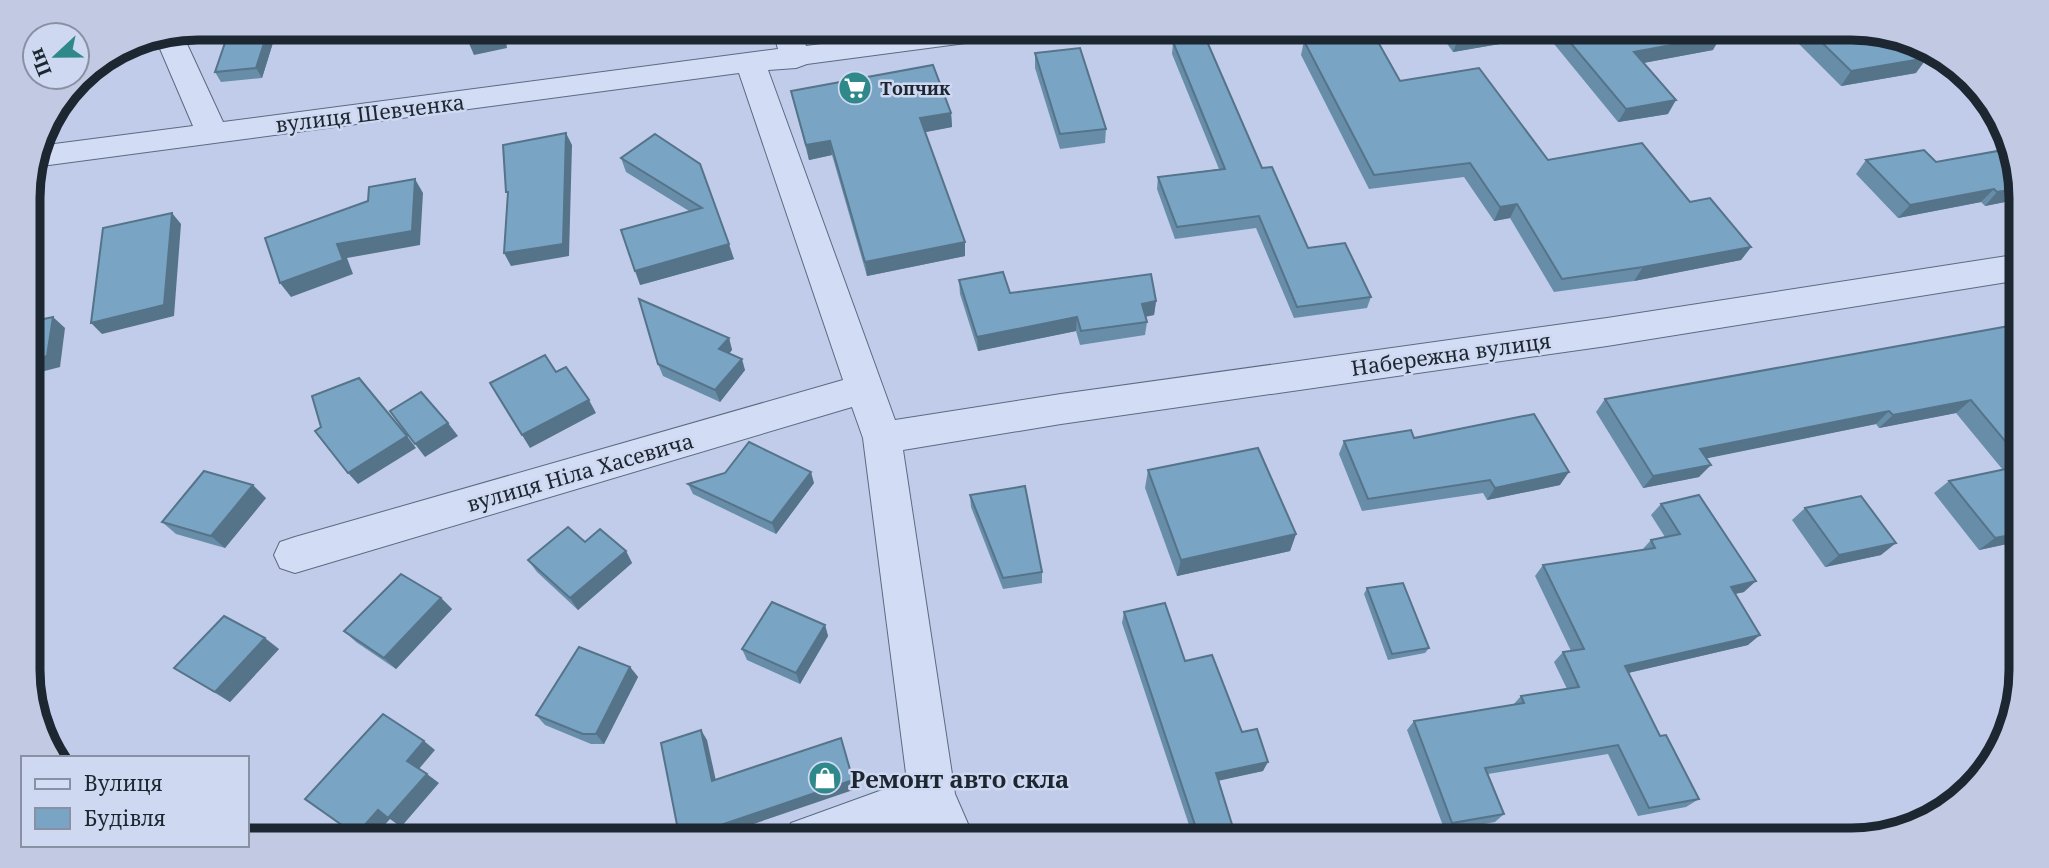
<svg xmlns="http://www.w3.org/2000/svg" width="2049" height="868" font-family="'Noto Serif',serif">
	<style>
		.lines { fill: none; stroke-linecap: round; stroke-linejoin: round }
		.minor-casing { stroke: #5a6b81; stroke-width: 2 }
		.minor { fill: #d2dcf5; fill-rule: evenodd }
		.wall { fill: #688da9 }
		.shaded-wall { fill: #557389 }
		.building { fill: #79a4c4; stroke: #557389; stroke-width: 2 }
		.labels { text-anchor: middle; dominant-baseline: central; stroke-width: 5; stroke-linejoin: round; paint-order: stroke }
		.far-poi-label { font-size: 18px; font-weight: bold; fill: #1d2731; stroke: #cfd8f1; text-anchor: start }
		.street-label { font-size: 21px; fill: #1d2731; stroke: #cfd8f1 }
		.near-poi-label { font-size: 24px; font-weight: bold; fill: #1d2731; stroke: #cfd8f1; text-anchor: start }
		.rim { fill: none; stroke: #1d2731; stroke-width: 9 }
	</style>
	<rect width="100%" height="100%" fill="#c0cce9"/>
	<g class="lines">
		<defs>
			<path id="minor" d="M 772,28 L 800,28 L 806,46 L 943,28 L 1025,28 L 1021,34 L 1011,37 L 807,64 L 796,68 L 768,70 L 895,420 L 1061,394 L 1607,318 L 2020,254 L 2020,280 L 1607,346 L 1061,424 L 903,450 L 955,794 L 975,840 L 927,840 L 920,824 L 875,840 L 784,840 L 791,823 L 907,781 L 863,438 L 852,407 L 295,573 L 280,568 L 274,555 L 280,542 L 295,537 L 843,380 L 739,73 L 34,167 L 39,146 L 193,126 L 155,37 L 181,31 L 223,122 L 778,49 Z"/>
		</defs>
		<use href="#minor" class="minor-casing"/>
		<use href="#minor" class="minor"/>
	</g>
	<g class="wall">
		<path d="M 230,28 L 326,28 L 276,33 L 262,78 L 221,82 L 215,72 Z"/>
		<path d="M 1436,28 L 1517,28 L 1511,42 L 1453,52 Z"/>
		<path d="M 1541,28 L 1713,28 L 1713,50 L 1643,63 L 1668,114 L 1618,122 Z"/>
		<path d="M 1794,28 L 1851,28 L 1916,73 L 1841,86 L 1790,35 Z"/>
		<path d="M 1304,41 L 1400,81 L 1548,160 L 1690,202 L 1751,247 L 1741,260 L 1634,281 L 1554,292 L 1510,218 L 1494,221 L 1464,177 L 1369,189 L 1301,55 Z"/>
		<path d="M 1173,42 L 1262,168 L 1308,248 L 1371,297 L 1367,308 L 1294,318 L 1256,228 L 1175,239 L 1157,189 L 1158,177 L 1219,169 L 1172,54 Z"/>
		<path d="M 1035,53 L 1106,129 L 1105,143 L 1060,149 L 1035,68 Z"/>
		<path d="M 791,91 L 951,113 L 952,127 L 925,132 L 965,242 L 965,256 L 867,276 L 832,155 L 809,160 Z"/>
		<path d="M 655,134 L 734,259 L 640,285 L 689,211 L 626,172 L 621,158 Z"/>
		<path d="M 2007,144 L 2019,175 L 2020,210 L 2010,201 L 1985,206 L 1981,202 L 1898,218 L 1856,174 L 1866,160 L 1936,162 L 2001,150 Z"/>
		<path d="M 959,280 L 1010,293 L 1156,301 L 1154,315 L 1146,316 L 1147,322 L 1145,335 L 1080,345 L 1076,331 L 978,351 L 960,294 Z"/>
		<path d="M 2020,324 L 2021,541 L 1979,550 L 1934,493 L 1949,481 L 2003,470 L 1956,413 L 1879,428 L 1876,424 L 1706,458 L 1699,477 L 1643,488 L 1596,412 L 1605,399 Z"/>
		<path d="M 729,338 L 732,350 L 729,353 L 745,370 L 720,402 L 663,376 L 658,364 Z"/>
		<path d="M 1414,438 L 1560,485 L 1487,500 L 1483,493 L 1362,511 L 1339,454 L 1344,441 Z"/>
		<path d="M 1148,470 L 1296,534 L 1290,551 L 1177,576 L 1145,488 Z"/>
		<path d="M 725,473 L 814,483 L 776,534 L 693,494 L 688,484 Z"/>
		<path d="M 970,495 L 1042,572 L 1042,583 L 1003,589 L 971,507 Z"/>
		<path d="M 266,498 L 225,548 L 176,534 L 162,522 Z"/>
		<path d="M 1661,504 L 1744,592 L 1735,594 L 1748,645 L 1628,673 L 1660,736 L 1699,799 L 1686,807 L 1638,816 L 1608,754 L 1488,774 L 1504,814 L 1495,822 L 1445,831 L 1407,730 L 1414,721 L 1513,705 L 1521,696 L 1567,689 L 1554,662 L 1563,652 L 1571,651 L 1535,576 L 1543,565 L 1642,550 L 1651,540 L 1665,537 L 1651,515 Z"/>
		<path d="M 1805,508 L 1881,555 L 1825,567 L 1792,520 Z"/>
		<path d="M 585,542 L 626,551 L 632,563 L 578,610 L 537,572 L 528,560 Z"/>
		<path d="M 1367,588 L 1429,648 L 1425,653 L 1388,660 L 1364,594 Z"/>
		<path d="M 441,598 L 452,609 L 396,669 L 356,642 L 344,631 Z"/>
		<path d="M 1124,612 L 1185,661 L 1242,732 L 1263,771 L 1219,780 L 1235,834 L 1232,840 L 1194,840 L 1122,623 Z"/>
		<path d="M 825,625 L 828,636 L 800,684 L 747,660 L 742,649 Z"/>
		<path d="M 279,649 L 230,702 L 174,668 Z"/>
		<path d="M 630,667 L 638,677 L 604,744 L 591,744 L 545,725 L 536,715 Z"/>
	</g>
	<g class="shaded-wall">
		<path d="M 269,28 L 273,28 L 276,33 L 262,78 L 256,68 Z"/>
		<path d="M 500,28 L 504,28 L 507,48 L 474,55 L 468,41 Z"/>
		<path d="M 1517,28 L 1511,42 L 1453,52 L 1459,37 Z"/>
		<path d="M 1721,36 L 1713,50 L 1627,66 L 1634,52 Z"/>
		<path d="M 1927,58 L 1916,73 L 1841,86 L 1851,71 Z"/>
		<path d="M 1676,100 L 1668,114 L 1618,122 L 1626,109 Z"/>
		<path d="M 951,113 L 952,127 L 921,133 L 920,118 Z"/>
		<path d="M 566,133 L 572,145 L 569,256 L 511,266 L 504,253 Z"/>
		<path d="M 830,141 L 832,155 L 809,160 L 806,145 Z"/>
		<path d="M 415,179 L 423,193 L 420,245 L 347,258 L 353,274 L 291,297 L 280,283 L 337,244 Z"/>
		<path d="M 2020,188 L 2020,191 L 2010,201 L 1985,206 L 1997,192 Z"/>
		<path d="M 1994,189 L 1981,202 L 1898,218 L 1910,205 Z"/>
		<path d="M 1517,204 L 1510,218 L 1494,221 L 1500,207 Z"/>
		<path d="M 172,213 L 181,224 L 174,316 L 102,334 L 91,323 Z"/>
		<path d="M 965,242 L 965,256 L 867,276 L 865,262 Z"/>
		<path d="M 729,244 L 734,259 L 640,285 L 635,271 Z"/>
		<path d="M 1751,247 L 1741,260 L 1634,281 L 1643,267 Z"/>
		<path d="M 1156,301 L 1154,315 L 1140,318 L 1142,304 Z"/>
		<path d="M 53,317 L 65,328 L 60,367 L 29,375 L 29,361 Z"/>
		<path d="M 1077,317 L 1076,331 L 978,351 L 977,337 Z"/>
		<path d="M 729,338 L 732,350 L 723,361 L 719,349 Z"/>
		<path d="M 742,359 L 745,370 L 720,402 L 715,390 Z"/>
		<path d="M 589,400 L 596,413 L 530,448 L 522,435 Z"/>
		<path d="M 1971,400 L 1956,413 L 1879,428 L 1893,415 Z"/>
		<path d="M 1889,411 L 1876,424 L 1689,462 L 1700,449 Z"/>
		<path d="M 448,423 L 458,436 L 425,457 L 415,444 Z"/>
		<path d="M 407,436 L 416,448 L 358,484 L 348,473 Z"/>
		<path d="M 1711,465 L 1699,477 L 1643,488 L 1653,476 Z"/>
		<path d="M 811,472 L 814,483 L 776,534 L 772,523 Z"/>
		<path d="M 1569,472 L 1560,485 L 1487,500 L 1495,488 Z"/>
		<path d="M 253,485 L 266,498 L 225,548 L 211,536 Z"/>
		<path d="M 2021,533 L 2021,541 L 1979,550 L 1995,538 Z"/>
		<path d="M 1296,534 L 1290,551 L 1177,576 L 1181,560 Z"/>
		<path d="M 1896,543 L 1881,555 L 1825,567 L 1839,555 Z"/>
		<path d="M 626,551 L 632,563 L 578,610 L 570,598 Z"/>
		<path d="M 1756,581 L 1744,592 L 1719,597 L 1731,587 Z"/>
		<path d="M 441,598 L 452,609 L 396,669 L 384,658 Z"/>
		<path d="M 825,625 L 828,636 L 800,684 L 796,673 Z"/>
		<path d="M 1760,635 L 1748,645 L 1615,676 L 1625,666 Z"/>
		<path d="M 265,638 L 279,649 L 230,702 L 215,692 Z"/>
		<path d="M 630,667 L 638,677 L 604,744 L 596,734 Z"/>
		<path d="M 701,730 L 707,740 L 718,790 L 712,781 Z"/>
		<path d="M 841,738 L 856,789 L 727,833 L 728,838 L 724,840 L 696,840 L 721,825 Z"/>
		<path d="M 424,741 L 435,750 L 418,770 L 407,761 Z"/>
		<path d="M 1268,762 L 1263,771 L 1213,782 L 1216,773 Z"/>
		<path d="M 427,774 L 439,783 L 401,827 L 390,819 L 371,840 L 365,840 L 356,835 L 378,810 Z"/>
	</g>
	<g class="building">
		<path d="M 230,28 L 269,28 L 256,68 L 215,72 Z"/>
		<path d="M 466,28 L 500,28 L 501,34 L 468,41 Z"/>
		<path d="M 1452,28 L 1516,28 L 1459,37 Z"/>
		<path d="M 1558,28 L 1713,28 L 1721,36 L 1634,52 L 1676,100 L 1626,109 Z"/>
		<path d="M 1807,28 L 1851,28 L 1906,39 L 1927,58 L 1851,71 Z"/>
		<path d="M 1202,30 L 1262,168 L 1272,167 L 1308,248 L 1345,243 L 1371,297 L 1297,307 L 1259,216 L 1177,227 L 1158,177 L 1225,169 L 1173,42 Z"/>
		<path d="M 1373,33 L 1400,81 L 1479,68 L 1548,160 L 1642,143 L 1690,202 L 1710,198 L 1751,247 L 1643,267 L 1562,279 L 1517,204 L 1500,207 L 1470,163 L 1374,175 L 1304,41 Z"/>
		<path d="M 1080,48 L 1106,129 L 1060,134 L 1035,53 Z"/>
		<path d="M 933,65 L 951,113 L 920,118 L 965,242 L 865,262 L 830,141 L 806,145 L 791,91 Z"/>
		<path d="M 566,133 L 563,244 L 504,253 L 508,192 L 506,192 L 503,145 Z"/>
		<path d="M 655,134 L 700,164 L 729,244 L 635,271 L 621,230 L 702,208 L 621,158 Z"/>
		<path d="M 2009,149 L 2019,175 L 2020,188 L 1997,192 L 1994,189 L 1910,205 L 1866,160 L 1924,150 L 1936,162 Z"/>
		<path d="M 415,179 L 412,231 L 337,244 L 343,260 L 280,283 L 265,238 L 368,201 L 369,187 Z"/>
		<path d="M 172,213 L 164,305 L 91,323 L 103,228 Z"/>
		<path d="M 1003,272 L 1010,293 L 1151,274 L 1156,301 L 1142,304 L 1147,322 L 1081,331 L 1077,317 L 977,337 L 959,280 Z"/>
		<path d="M 639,299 L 729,338 L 719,349 L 742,359 L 715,390 L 658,364 Z"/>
		<path d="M 53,317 L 47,356 L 29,361 L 29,322 Z"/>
		<path d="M 2020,324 L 2020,459 L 1971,400 L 1893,415 L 1889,411 L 1700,449 L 1711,465 L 1653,476 L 1605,399 Z"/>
		<path d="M 545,355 L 556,372 L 566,367 L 589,400 L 522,435 L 490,383 Z"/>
		<path d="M 359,378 L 407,436 L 348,473 L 315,431 L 321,427 L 312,396 Z"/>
		<path d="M 421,392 L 448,423 L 415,444 L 390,411 Z"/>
		<path d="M 1534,414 L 1569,472 L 1495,488 L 1490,480 L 1368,499 L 1344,441 L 1411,430 L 1414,438 Z"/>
		<path d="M 749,442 L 811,472 L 772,523 L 688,484 L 725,473 Z"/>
		<path d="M 1258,448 L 1296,534 L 1181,560 L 1148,470 Z"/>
		<path d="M 2020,466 L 2021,533 L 1995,538 L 1949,481 Z"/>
		<path d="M 204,471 L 253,485 L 211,536 L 162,522 Z"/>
		<path d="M 1025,486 L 1042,572 L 1003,578 L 970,495 Z"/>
		<path d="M 1699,495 L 1756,581 L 1731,587 L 1760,635 L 1625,666 L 1660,736 L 1666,735 L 1699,799 L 1649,808 L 1618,745 L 1485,768 L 1504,814 L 1452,823 L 1414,721 L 1524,703 L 1521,696 L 1579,687 L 1563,652 L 1584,649 L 1543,565 L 1655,548 L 1651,540 L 1680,534 L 1661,504 Z"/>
		<path d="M 1861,496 L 1896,543 L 1839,555 L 1805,508 Z"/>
		<path d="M 568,527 L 585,542 L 600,529 L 626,551 L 570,598 L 528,560 Z"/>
		<path d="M 401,574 L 441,598 L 384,658 L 344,631 Z"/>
		<path d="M 1403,583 L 1429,648 L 1392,654 L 1367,588 Z"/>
		<path d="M 772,602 L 825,625 L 796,673 L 742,649 Z"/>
		<path d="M 1165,603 L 1185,661 L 1212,655 L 1242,732 L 1257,729 L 1268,762 L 1216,773 L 1235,834 L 1207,840 L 1200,840 L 1124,612 Z"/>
		<path d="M 224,616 L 265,638 L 215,692 L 174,668 Z"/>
		<path d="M 579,647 L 630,667 L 596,734 L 583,734 L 536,715 Z"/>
		<path d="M 383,714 L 424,741 L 407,761 L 427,774 L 388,818 L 378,810 L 356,835 L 305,799 Z"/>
		<path d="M 701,730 L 712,781 L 841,738 L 853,780 L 721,825 L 722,830 L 696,840 L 680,840 L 661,743 Z"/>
		<path d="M 1446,833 L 1448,840 L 1407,840 Z"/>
	</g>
	<defs>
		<symbol id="supermarket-disc" viewBox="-11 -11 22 22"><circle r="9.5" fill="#2f898a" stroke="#cfd8f1"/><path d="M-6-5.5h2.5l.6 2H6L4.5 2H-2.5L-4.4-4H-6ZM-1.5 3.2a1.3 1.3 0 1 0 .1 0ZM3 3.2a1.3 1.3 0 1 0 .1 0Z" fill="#fff"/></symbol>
		<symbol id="shop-disc" viewBox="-11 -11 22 22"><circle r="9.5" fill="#2f898a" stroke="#cfd8f1"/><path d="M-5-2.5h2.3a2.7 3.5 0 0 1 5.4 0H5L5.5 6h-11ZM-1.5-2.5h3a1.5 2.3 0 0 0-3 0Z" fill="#fff"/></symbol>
	</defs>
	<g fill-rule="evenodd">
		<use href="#supermarket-disc" x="836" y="69" width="38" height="38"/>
		<use href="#shop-disc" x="806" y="759" width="38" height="38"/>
	</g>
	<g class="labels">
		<g class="far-poi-label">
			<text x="880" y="88">Топчик</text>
		</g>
		<g class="street-label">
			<text transform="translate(370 113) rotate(-7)">вулиця Шевченка</text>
			<text transform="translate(1451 354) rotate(-8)">Набережна вулиця</text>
			<text transform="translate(580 472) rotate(-16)">вулиця Ніла Хасевича</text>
		</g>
		<g class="near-poi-label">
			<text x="850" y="778">Ремонт авто скла</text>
		</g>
	</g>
	<path d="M0 0H2049V868H0ZM198 40H1851A158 158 0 0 1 2009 198V670A158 158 0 0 1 1851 828H198A158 158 0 0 1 40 670V198A158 158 0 0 1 198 40Z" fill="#c1cae2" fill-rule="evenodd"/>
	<path class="rim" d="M198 40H1851A158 158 0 0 1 2009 198V670A158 158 0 0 1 1851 828H198A158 158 0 0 1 40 670V198A158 158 0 0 1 198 40Z"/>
	<rect x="21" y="756" width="228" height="91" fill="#cfd8f1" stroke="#8891a4" stroke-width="2"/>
	<rect x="35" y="779" width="35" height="10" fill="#d2dcf5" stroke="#8891a4" stroke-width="2"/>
	<text x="84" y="791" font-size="21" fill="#1d2731">Вулиця</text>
	<rect x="35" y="808" width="35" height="21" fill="#79a4c4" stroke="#8891a4" stroke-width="2"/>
	<text x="84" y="826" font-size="21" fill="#1d2731">Будівля</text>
	<g transform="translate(56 56) rotate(248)"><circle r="33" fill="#cfd8f1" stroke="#8891a4" stroke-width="2"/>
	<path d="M0-5L12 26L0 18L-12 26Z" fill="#2f898a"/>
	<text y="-10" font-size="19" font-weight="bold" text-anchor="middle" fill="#1d2731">Пн</text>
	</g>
</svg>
